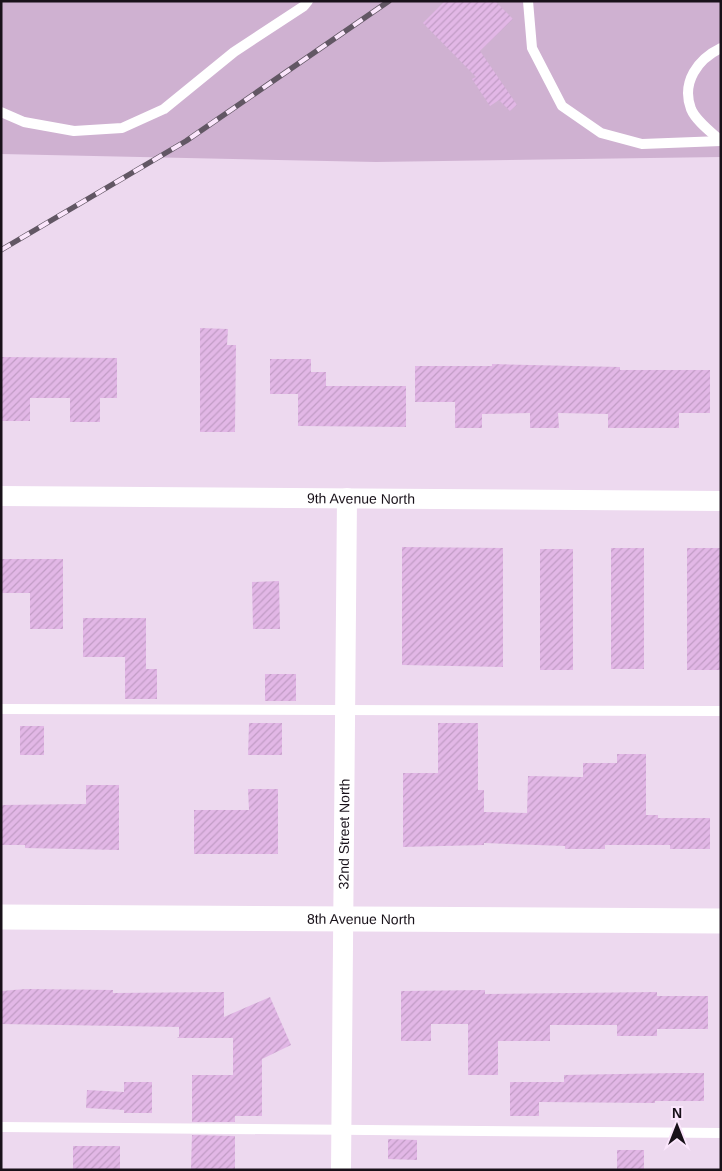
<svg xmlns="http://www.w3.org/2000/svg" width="722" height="1171" font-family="Arial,sans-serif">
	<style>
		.grass { fill: #cfb1d1 }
		.building { fill: url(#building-hatch) }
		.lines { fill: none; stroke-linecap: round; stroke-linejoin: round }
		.service { stroke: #fff; stroke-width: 10 }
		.minor { stroke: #fff; stroke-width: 20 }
		.tertiary { stroke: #fff; stroke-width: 25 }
		.rail-casing { stroke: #625764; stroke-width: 5.5 }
		.rail { stroke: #fbe6fc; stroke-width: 4; stroke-dasharray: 11; stroke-linecap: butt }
		.labels { text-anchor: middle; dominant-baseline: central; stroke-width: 5; stroke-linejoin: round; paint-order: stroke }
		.street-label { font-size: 14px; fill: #181119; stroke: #fbe6fc }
	</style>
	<defs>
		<pattern id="building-hatch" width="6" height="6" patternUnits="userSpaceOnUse" patternTransform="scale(1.25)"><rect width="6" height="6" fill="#e2b7e6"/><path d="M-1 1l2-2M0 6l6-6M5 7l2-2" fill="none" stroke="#c19cc5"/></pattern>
	</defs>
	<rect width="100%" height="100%" fill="#edd9ef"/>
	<path class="grass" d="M 1,1 L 721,1 L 721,157 L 376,162 L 1,154 Z"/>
	<g class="building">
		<path d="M 445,1 L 495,1 L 513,19 L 480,51 L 517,105 L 510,111 L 499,100 L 490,106 L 472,79 L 476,77 L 423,23 Z"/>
		<path d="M 200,328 L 228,329 L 227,345 L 236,345 L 235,432 L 200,432 Z"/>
		<path d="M 1,357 L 117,358 L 117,398 L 100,398 L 100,422 L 70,422 L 70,398 L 30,398 L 30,421 L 1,421 Z"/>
		<path d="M 270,359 L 311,359 L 311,372 L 326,372 L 326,386 L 406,386 L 406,427 L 298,426 L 298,394 L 270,394 Z"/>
		<path d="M 492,364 L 620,367 L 620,370 L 710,370 L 710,413 L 679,413 L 679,428 L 608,428 L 608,414 L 558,413 L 559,428 L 530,428 L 530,413 L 482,414 L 482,428 L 455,428 L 455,402 L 415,402 L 415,366 L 492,366 Z"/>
		<path d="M 402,547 L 503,548 L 503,667 L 402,665 Z"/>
		<rect x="611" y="548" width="33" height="121"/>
		<rect x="687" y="548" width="34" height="122"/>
		<rect x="540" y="549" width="33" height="121"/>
		<path d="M 1,559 L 63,559 L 63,629 L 30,629 L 30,593 L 1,593 Z"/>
		<path d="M 279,581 L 280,629 L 253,629 L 252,582 Z"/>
		<path d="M 83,618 L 146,618 L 146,669 L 157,669 L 157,699 L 125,699 L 125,657 L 83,657 Z"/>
		<rect x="265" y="674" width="31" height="27"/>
		<path d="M 249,723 L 282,723 L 282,755 L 248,755 Z"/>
		<path d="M 438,723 L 478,723 L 478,790 L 484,790 L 484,812 L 527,813 L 528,776 L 583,777 L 583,763 L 617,763 L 617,754 L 646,754 L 646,815 L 658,815 L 658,818 L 710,818 L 710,849 L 670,849 L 670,845 L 605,845 L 605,849 L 565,849 L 565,846 L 484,843 L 484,845 L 403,847 L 403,773 L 438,773 Z"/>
		<rect x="20" y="726" width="24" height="29"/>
		<path d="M 86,785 L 119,785 L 119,850 L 25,848 L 25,845 L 1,845 L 1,805 L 86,804 Z"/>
		<path d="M 248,789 L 278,789 L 278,854 L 194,854 L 194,810 L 249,810 Z"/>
		<path d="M 26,989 L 113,990 L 113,993 L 224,992 L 224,1017 L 270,997 L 291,1045 L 262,1059 L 262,1116 L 235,1116 L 235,1122 L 192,1122 L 192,1075 L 233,1075 L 233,1038 L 177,1038 L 179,1037 L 179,1027 L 1,1024 L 1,991 Z"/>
		<path d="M 485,990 L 485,994 L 657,992 L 657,996 L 708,996 L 708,1029 L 657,1029 L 657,1036 L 617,1036 L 617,1025 L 550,1025 L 550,1041 L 498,1041 L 498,1075 L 468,1075 L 468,1024 L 431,1024 L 431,1041 L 401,1041 L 401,991 Z"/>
		<path d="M 676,1073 L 704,1073 L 704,1101 L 655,1101 L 655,1103 L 539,1102 L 539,1116 L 510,1116 L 510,1082 L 564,1082 L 564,1075 Z"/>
		<path d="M 124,1082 L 152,1082 L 152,1113 L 124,1113 L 124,1110 L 86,1108 L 87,1090 L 124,1092 Z"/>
		<path d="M 192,1135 L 235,1136 L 235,1170 L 191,1170 Z"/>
		<path d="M 388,1139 L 417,1140 L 417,1160 L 388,1159 Z"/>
		<rect x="73" y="1146" width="47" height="24"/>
		<rect x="617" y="1150" width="27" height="20"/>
	</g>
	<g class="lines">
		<g class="service">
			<path d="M 528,1 L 532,48 L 562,106 L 601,133 L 642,144 L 721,141"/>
			<path d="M 721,48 C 698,59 681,82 691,109 C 696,121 711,132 721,141"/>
			<path d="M 1,112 L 24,122 L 74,131 L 122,128 L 164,109 L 234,52 L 304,6 L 308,1"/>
			<path d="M 1,709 L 721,711"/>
			<path d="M 1,1127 L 721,1133"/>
		</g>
		<g class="minor">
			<path id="s1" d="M 1,496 L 721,501"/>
			<path id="s2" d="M 341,1170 L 347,498"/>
		</g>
		<path class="tertiary" id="s3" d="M 1,917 L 721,921"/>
		<defs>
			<path id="rail" d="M 1,250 L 186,141 L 389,1"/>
		</defs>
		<use href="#rail" class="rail-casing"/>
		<use href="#rail" class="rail"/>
	</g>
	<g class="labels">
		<g class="street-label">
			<text stroke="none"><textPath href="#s1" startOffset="360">9th Avenue North</textPath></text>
			<text stroke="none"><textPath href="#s2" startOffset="336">32nd Street North</textPath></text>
			<text stroke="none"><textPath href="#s3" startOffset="360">8th Avenue North</textPath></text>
		</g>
	</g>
	<rect width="722" height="1171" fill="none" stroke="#181119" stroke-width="5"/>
	<g transform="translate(677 1126)" stroke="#fbe6fc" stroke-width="4" paint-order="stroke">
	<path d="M0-4L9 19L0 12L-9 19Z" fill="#181119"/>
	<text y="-8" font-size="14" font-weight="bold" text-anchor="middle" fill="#181119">N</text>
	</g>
</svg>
